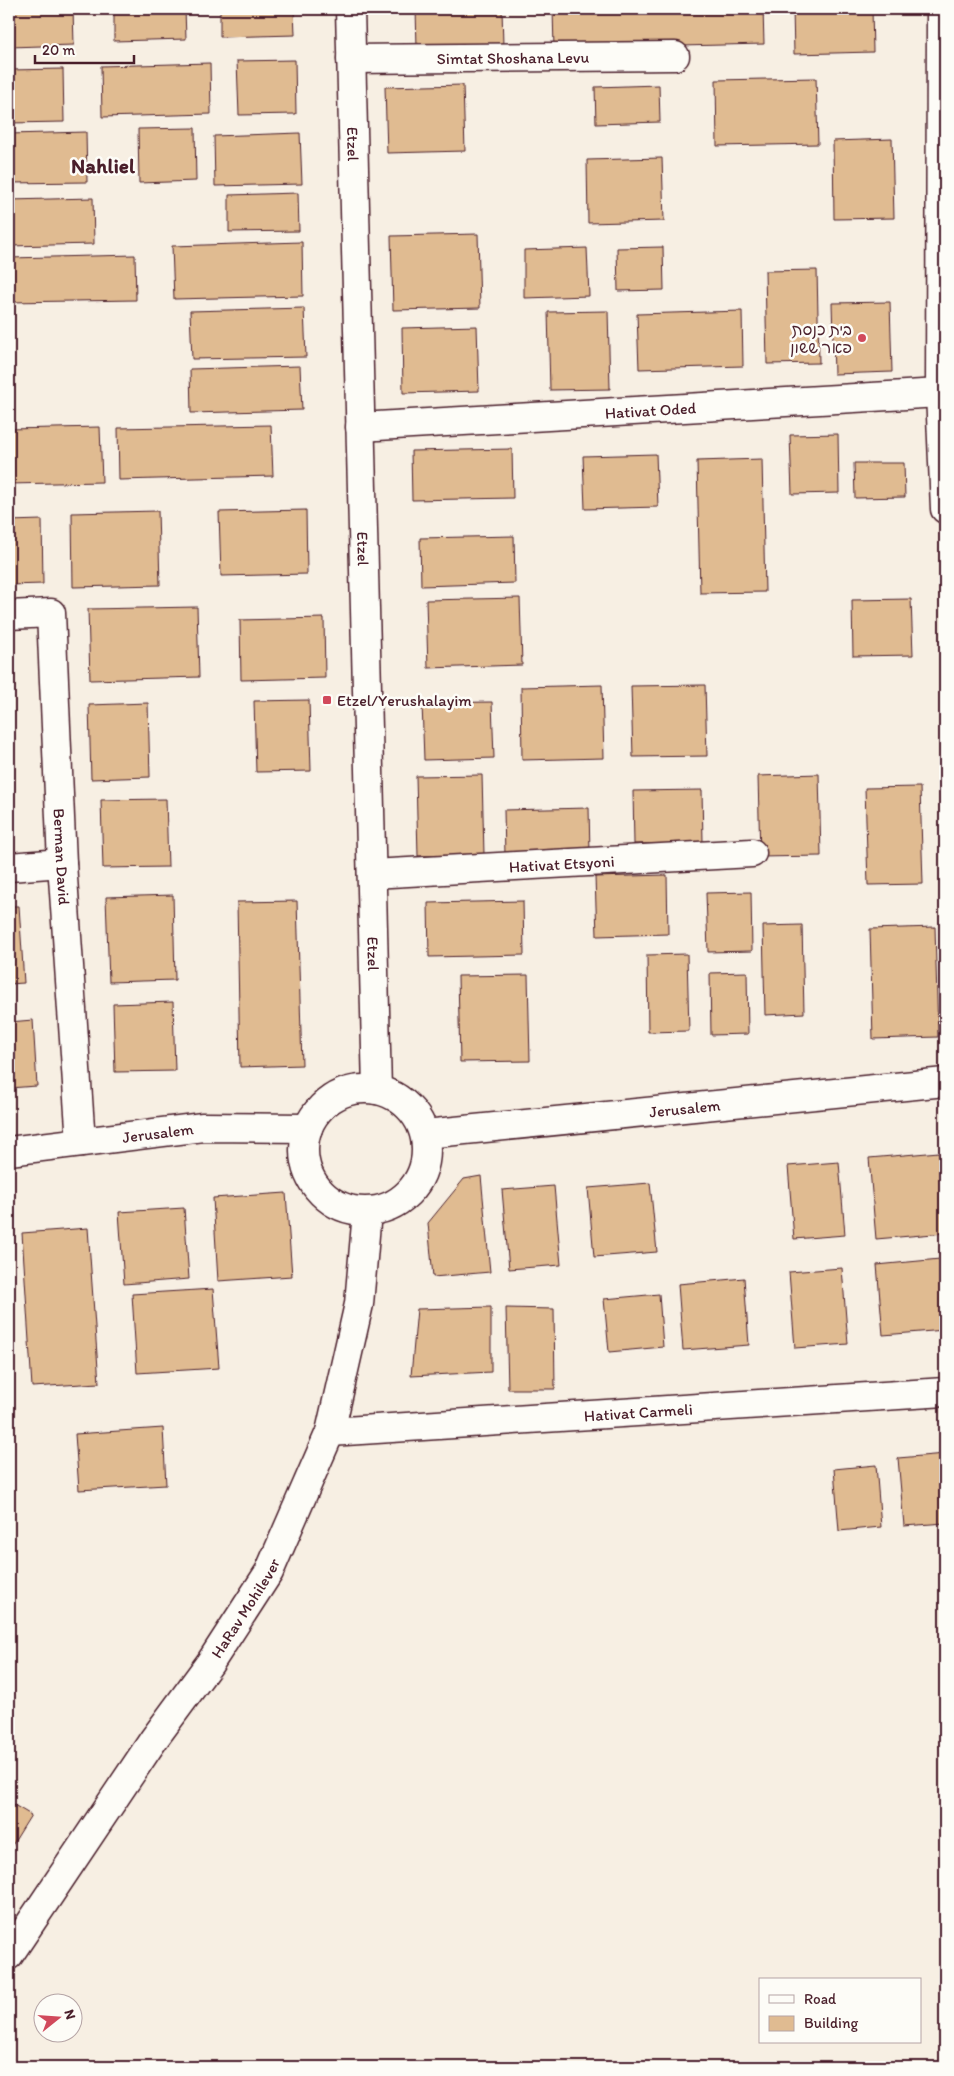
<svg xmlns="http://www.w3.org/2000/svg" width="954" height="2076" font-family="Itim,'Playpen Sans Hebrew',sans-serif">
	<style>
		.building { fill: #e0bb91; stroke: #4a1f2b }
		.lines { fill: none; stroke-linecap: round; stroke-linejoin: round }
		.minor-casing { stroke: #4a1f2b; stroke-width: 31 }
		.minor { stroke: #fdfcf7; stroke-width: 28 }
		.poi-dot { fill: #d1495b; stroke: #fdfcf7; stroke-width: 2 }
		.labels { text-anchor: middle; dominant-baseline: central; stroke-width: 5; stroke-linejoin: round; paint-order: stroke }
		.street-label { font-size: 16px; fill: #4a1f2b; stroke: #fdfcf7 }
		.poi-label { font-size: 16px; fill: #4a1f2b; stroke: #fdfcf7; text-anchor: end }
		.district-label { font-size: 21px; font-weight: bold; fill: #4a1f2b; stroke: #fdfcf7 }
	</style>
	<rect width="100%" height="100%" fill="#f7efe3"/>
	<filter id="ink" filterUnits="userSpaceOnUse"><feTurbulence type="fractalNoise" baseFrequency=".02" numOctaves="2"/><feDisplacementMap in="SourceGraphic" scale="10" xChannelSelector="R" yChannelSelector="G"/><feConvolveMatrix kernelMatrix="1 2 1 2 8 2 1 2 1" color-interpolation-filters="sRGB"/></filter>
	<g filter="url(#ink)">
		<g class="building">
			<path d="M 9,9 L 73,9 L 74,45 L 9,47 Z"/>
			<path d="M 114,9 L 185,9 L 186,39 L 114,41 Z"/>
			<path d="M 220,9 L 294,9 L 295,35 L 220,37 Z"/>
			<path d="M 416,9 L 502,9 L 503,46 L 417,48 Z"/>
			<path d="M 553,9 L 763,9 L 764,44 L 554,49 Z"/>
			<path d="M 793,9 L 872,9 L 873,52 L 794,54 Z"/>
			<path d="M 295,60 L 296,114 L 239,115 L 237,61 Z"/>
			<path d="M 210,63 L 211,114 L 102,117 L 101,66 Z"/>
			<path d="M 63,69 L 64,122 L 9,123 L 9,70 Z"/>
			<path d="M 816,78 L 818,144 L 717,146 L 716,80 Z"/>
			<path d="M 463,85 L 465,151 L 387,153 L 385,87 Z"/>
			<path d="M 659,85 L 660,122 L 596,124 L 595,87 Z"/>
			<path d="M 195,128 L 196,181 L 139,183 L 138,129 Z"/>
			<path d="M 86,132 L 87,182 L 9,183 L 9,134 Z"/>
			<path d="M 300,133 L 302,184 L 215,186 L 214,136 Z"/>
			<path d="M 892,139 L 894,218 L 834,219 L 833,141 Z"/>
			<path d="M 662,158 L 664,221 L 588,223 L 587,160 Z"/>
			<path d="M 298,193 L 299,231 L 229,232 L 229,195 Z"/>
			<path d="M 93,198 L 94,244 L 9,246 L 9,200 Z"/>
			<path d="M 478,234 L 480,308 L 393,310 L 391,236 Z"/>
			<path d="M 302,242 L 303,296 L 174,299 L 172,246 Z"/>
			<path d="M 663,247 L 664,290 L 618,291 L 617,248 Z"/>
			<path d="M 587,248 L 589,296 L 524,298 L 524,250 Z"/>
			<path d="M 135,255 L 136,300 L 9,302 L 9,258 Z"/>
			<path d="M 817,270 L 819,363 L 767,364 L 765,271 Z"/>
			<path d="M 890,302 L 892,372 L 834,374 L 832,303 Z"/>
			<path d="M 304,308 L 306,357 L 192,359 L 190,311 Z"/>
			<path d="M 608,311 L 610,389 L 550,390 L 548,312 Z"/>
			<path d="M 742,311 L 743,366 L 639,369 L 637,314 Z"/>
			<path d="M 477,326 L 479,391 L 403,393 L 402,328 Z"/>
			<path d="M 300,366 L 302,410 L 191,413 L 190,369 Z"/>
			<path d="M 271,425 L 273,476 L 119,480 L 118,428 Z"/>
			<path d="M 100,427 L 102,482 L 9,484 L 9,429 Z"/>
			<path d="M 838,434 L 839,493 L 792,494 L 790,435 Z"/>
			<path d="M 512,449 L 513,498 L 412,500 L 411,451 Z"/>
			<path d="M 656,454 L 658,507 L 585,509 L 583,456 Z"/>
			<path d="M 762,459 L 765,592 L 700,593 L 697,461 Z"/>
			<path d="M 854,463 L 904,463 L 905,497 L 855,498 Z"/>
			<path d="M 306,510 L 307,574 L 221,576 L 219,512 Z"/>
			<path d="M 158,511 L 160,585 L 73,587 L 72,513 Z"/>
			<path d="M 42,520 L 43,584 L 9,585 L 9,521 Z"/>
			<path d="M 514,536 L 515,583 L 421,586 L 420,538 Z"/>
			<path d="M 520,598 L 522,665 L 428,668 L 426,600 Z"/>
			<path d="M 911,599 L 913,655 L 853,656 L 852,600 Z"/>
			<path d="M 197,607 L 199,677 L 90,680 L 88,609 Z"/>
			<path d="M 324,618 L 325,678 L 241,680 L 240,620 Z"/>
			<path d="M 602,685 L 604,758 L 522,760 L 521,687 Z"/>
			<path d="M 705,685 L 707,756 L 633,757 L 631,686 Z"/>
			<path d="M 309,700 L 311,771 L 256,772 L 254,701 Z"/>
			<path d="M 492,702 L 494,758 L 424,760 L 422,703 Z"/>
			<path d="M 148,703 L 150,777 L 91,779 L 89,705 Z"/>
			<path d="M 819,774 L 821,856 L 760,857 L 758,776 Z"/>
			<path d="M 482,775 L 484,855 L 418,856 L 416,776 Z"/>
			<path d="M 920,787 L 923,884 L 868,885 L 865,788 Z"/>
			<path d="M 702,790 L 703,843 L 634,844 L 633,791 Z"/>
			<path d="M 166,799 L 168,867 L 103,868 L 101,800 Z"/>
			<path d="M 589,808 L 590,854 L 505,856 L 504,810 Z"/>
			<path d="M 667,875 L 668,934 L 597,936 L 595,877 Z"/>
			<path d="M 751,892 L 752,951 L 708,952 L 706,893 Z"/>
			<path d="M 173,895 L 175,980 L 109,982 L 106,897 Z"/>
			<path d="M 297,901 L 302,1065 L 240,1067 L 237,902 Z"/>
			<path d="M 523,901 L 524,955 L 429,957 L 428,903 Z"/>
			<path d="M 9,906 L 19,906 L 24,983 L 9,984 Z"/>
			<path d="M 802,925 L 804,1013 L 765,1015 L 763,926 Z"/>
			<path d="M 935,927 L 938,1037 L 873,1039 L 870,929 Z"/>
			<path d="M 687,954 L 689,1031 L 648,1032 L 647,955 Z"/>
			<path d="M 747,972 L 748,1034 L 711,1035 L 710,973 Z"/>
			<path d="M 528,975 L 530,1061 L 460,1062 L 458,976 Z"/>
			<path d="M 173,1002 L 175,1071 L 115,1072 L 113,1004 Z"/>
			<path d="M 33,1020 L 37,1086 L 9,1088 L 9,1022 Z"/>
			<path d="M 939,1152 L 945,1233 L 876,1239 L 869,1158 Z"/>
			<path d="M 839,1162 L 845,1235 L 794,1239 L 788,1166 Z"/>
			<path d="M 481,1176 L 490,1272 L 433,1277 L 428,1223 L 464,1179 Z"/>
			<path d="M 650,1183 L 657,1252 L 594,1257 L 588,1188 Z"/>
			<path d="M 554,1186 L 561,1265 L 509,1269 L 502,1190 Z"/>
			<path d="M 286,1193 L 292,1276 L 218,1281 L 213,1198 Z"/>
			<path d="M 184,1208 L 189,1279 L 124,1284 L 119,1212 Z"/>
			<path d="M 88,1228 L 99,1383 L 32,1387 L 22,1233 Z"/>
			<path d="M 940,1259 L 945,1330 L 883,1335 L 877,1265 Z"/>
			<path d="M 842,1268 L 848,1344 L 795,1348 L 789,1272 Z"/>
			<path d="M 744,1278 L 749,1345 L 683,1350 L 678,1284 Z"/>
			<path d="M 213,1289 L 219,1368 L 137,1373 L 132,1294 Z"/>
			<path d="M 659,1294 L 663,1347 L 609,1352 L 604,1299 Z"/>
			<path d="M 491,1307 L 491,1372 L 411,1376 L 417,1309 Z"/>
			<path d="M 506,1308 L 554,1309 L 555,1389 L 508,1389 Z"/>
			<path d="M 163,1428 L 166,1485 L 79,1490 L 75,1434 Z"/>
			<path d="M 945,1454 L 945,1523 L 904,1526 L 898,1458 Z"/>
			<path d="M 876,1465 L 881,1527 L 839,1531 L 834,1469 Z"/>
			<path d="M 9,1802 L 31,1815 L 11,1847 L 9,1846 Z"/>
		</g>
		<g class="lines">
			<defs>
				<g id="minor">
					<path id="s1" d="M 350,9 L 377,1090"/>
					<path d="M 941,9 L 940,393 L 945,509"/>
					<path id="s2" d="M 351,59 L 675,56"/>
					<path id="s3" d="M 360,427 L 940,393"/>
					<path id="s4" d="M 9,615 L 51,613 L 62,863 L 81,1142"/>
					<path d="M 9,867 L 62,863"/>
					<path id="s5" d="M 372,874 L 752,853"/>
					<circle cx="365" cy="1150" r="61"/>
					<path id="s6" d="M 425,1134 L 945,1082"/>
					<path id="s7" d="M 9,1151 L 203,1127 L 308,1128"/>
					<path id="s8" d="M 330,1432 L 945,1392"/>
					<path id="s9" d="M 9,1955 L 154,1739 L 210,1663 L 269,1572 L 330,1432 L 359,1304 L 367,1212"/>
				</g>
			</defs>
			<use href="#minor" class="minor-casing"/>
			<use href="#minor" class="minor"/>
		</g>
	</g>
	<g class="poi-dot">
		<circle cx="862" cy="338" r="5"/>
		<rect x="322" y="695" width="10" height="10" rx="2.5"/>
	</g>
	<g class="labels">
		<g class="street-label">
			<text stroke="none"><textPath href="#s2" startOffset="162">Simtat Shoshana Levu</textPath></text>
			<text stroke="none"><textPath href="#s1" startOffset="135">Etzel</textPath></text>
			<text stroke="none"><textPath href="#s3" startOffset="291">Hativat Oded</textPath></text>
			<text stroke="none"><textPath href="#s1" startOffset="540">Etzel</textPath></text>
			<text stroke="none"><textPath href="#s4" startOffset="286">Berman David</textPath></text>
			<text stroke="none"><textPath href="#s5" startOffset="190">Hativat Etsyoni</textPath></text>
			<text stroke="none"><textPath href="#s1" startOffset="945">Etzel</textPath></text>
			<text stroke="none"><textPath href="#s6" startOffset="261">Jerusalem</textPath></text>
			<text stroke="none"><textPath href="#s7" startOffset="150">Jerusalem</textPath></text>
			<text stroke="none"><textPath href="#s8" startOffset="309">Hativat Carmeli</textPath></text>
			<text stroke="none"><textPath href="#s9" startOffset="420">HaRav Mohilever</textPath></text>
		</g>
		<g class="poi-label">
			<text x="852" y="329">בית כנסת<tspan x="852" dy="18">פאר ששון</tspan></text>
			<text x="337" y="700" text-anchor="start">Etzel/Yerushalayim</text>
		</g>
		<g class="district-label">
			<text x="103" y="165">Nahliel</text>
		</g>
	</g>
	<rect width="954" height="2076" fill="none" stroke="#fdfcf7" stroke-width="30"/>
	<rect x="15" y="15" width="924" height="2046" fill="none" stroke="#4a1f2b" stroke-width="2" filter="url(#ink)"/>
	<rect x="759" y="1978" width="162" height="65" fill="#fdfcf7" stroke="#b5a4a5"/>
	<rect x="769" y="1995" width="25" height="8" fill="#fdfcf7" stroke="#b5a4a5"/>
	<text x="804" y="2004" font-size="15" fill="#4a1f2b">Road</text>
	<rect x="769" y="2016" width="25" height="15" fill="#e0bb91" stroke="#b5a4a5"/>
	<text x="804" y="2028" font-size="15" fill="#4a1f2b">Building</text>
	<g transform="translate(58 2018) rotate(73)"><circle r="24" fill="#fdfcf7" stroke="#b5a4a5"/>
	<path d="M0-4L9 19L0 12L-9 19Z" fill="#d1495b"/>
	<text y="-8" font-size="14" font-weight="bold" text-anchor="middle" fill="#4a1f2b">N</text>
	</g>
	<path d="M35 55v8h99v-8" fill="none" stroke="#4a1f2b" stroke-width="2.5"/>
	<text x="42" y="55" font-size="15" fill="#4a1f2b" stroke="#fdfcf7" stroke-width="4" paint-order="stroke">20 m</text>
</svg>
